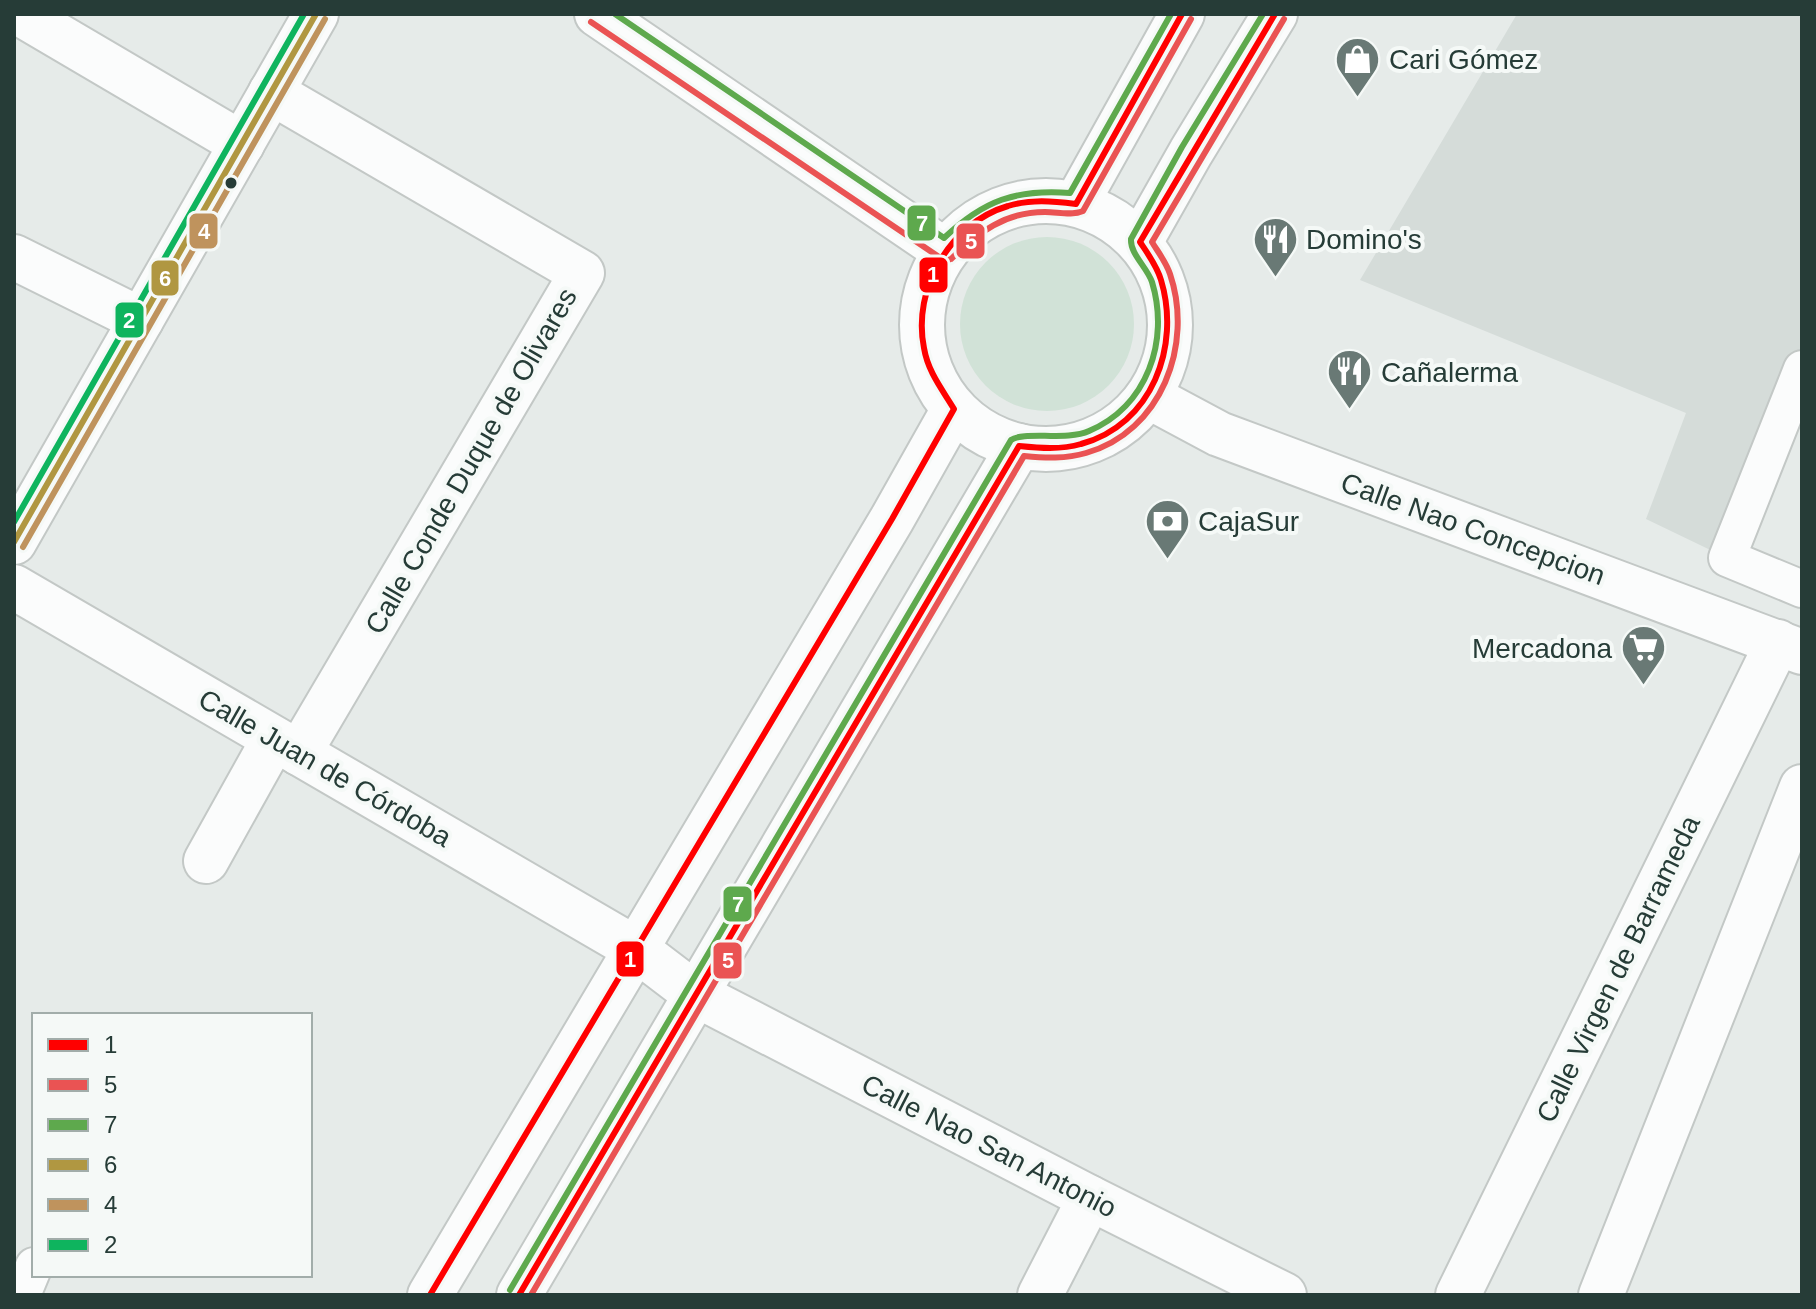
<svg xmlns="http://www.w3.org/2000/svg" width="1816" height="1309" font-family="Arial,sans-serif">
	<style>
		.built { fill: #d5dcd9 }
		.green { fill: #d1e2d7 }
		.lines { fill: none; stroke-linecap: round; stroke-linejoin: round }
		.pedestrian-casing { stroke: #c3c8c6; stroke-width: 40 }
		.minor-casing { stroke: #c3c8c6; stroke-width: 48 }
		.tertiary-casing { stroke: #c3c8c6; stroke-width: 48 }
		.pedestrian { stroke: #fbfcfc; stroke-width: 36 }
		.minor { stroke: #fbfcfc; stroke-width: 44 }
		.tertiary { stroke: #fbfcfc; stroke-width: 44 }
		.bus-1-casing { stroke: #f5f9f7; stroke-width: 12 }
		.bus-2-casing { stroke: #f5f9f7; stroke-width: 12 }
		.bus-3-casing { stroke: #f5f9f7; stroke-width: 12 }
		.bus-4-casing { stroke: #f5f9f7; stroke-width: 12 }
		.bus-5-casing { stroke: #f5f9f7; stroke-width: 12 }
		.bus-6-casing { stroke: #f5f9f7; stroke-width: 12 }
		.bus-1 { stroke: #f00; stroke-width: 6 }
		.bus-2 { stroke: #ea5353; stroke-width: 6 }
		.bus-3 { stroke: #5ea94d; stroke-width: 6 }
		.bus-4 { stroke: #b09741; stroke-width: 6 }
		.bus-5 { stroke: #bf935d; stroke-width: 6 }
		.bus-6 { stroke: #0eb45e; stroke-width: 6 }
		.bus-dot { fill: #263c37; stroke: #f5f9f7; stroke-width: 3 }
		.labels { text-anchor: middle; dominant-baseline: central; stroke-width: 8; stroke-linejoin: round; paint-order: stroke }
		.poi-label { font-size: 28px; fill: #263c37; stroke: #f5f9f7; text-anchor: start }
		.street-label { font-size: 28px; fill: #263c37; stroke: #f5f9f7 }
		.line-badge { stroke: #f5f9f7; stroke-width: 3 }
		.badge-label { font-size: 22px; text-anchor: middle; font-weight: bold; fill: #fff }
	</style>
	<rect width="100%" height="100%" fill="#e6ebe9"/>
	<path class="built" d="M 1517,14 L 1802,14 L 1802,369 L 1727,558 L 1646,519 L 1686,413 L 1360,280 Z"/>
	<circle class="green" cx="1047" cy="324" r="87"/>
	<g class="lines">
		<defs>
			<g id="pedestrian">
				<path d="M 1802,369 L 1727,558 L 1802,589"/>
				<path d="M 22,1295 L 34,1266"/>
			</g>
			<g id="minor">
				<path d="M 21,14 L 242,144"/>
				<path d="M 271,92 L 582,273 L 299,753"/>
				<path d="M 14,257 L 141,320"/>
				<path d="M 14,587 L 636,949 L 695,994 L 1090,1198 L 1284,1295"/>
				<path d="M 206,861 L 274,739"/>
				<path d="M 1040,1295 L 1090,1198"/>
				<path d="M 1458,1295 L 1778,642"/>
				<path d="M 1601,1295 L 1802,787"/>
			</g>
			<g id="tertiary">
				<path d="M 597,14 L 945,251"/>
				<circle cx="1046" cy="325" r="124"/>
				<path d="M 1076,204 L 1182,14"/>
				<path d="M 1140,242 L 1191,152 L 1275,14"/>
				<path d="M 1148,396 L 1219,434 L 1802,652"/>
				<path d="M 14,542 L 316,14"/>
				<path d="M 430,1295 L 892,519 L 954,409"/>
				<path d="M 519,1295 L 1019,446"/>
			</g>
		</defs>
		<use href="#pedestrian" class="pedestrian-casing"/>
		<use href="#minor" class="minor-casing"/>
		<use href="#tertiary" class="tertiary-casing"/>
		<use href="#pedestrian" class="pedestrian"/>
		<use href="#minor" class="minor"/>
		<use href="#tertiary" class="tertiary"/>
		<defs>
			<g id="bus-1">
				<path d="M 430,1295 L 892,519 L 954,409 C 942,389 928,372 924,348 C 912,289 950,223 1008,206 C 1030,199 1053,201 1076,204 L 1182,14"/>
				<path d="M 519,1295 L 1019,446 C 1039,448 1061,450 1081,444 C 1152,425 1181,346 1161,280 C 1157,266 1148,254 1140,242 L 1275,14"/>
			</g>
			<g id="bus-2">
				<path d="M 591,22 L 945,261 L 951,259 C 979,232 1005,212 1045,212 C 1058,212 1072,216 1083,211 L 1191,19"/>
				<path d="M 531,1295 L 1024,456 C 1045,458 1066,459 1086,453 C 1161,432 1194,345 1170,274 C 1166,262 1158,252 1152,242 L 1284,19"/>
			</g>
			<g id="bus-3">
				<path d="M 615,14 L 944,238 C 984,200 1016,189 1070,193 L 1171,14"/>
				<path d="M 510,1290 L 1011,440 C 1023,431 1067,441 1089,431 C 1147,406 1170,341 1152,282 C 1147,267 1130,254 1131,239 L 1182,147 L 1263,14"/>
			</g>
			<path id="bus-4" d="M 14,542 L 316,14"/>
			<path id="bus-5" d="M 23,547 L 325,19"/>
			<path id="bus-6" d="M 14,522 L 304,14"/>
		</defs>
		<use href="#bus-1" class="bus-1-casing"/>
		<use href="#bus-2" class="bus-2-casing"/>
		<use href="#bus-3" class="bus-3-casing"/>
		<use href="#bus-4" class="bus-4-casing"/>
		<use href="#bus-5" class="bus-5-casing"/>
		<use href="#bus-6" class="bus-6-casing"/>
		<use href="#bus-1" class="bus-1"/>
		<use href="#bus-2" class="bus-2"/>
		<use href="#bus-3" class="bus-3"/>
		<use href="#bus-4" class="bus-4"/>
		<use href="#bus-5" class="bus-5"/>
		<use href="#bus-6" class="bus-6"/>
	</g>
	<defs>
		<symbol id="shop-pin" viewBox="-11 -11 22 30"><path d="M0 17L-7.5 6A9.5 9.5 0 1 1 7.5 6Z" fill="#697975" stroke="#f5f9f7"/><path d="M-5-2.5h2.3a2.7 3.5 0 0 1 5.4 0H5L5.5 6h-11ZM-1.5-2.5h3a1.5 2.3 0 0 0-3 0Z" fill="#fff"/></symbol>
		<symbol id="restaurant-pin" viewBox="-11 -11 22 30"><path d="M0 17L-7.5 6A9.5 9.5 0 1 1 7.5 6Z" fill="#697975" stroke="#f5f9f7"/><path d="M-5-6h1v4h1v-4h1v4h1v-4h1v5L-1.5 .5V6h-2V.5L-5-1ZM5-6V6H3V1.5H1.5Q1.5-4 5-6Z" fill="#fff"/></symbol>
		<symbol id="bank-pin" viewBox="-11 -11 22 30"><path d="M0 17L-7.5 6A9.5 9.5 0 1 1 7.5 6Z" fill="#697975" stroke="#f5f9f7"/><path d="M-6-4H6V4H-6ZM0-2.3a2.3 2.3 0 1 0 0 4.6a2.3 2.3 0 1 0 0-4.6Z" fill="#fff"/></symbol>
		<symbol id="supermarket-pin" viewBox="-11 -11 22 30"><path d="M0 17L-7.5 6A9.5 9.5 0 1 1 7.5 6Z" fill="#697975" stroke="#f5f9f7"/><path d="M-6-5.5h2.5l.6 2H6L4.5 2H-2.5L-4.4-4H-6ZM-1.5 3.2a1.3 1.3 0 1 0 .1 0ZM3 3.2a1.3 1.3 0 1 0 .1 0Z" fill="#fff"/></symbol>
	</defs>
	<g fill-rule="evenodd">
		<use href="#shop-pin" x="1332" y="34" width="51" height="69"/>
		<use href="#restaurant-pin" x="1250" y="214" width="51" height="69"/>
		<use href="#restaurant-pin" x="1324" y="346" width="51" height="69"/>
		<use href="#bank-pin" x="1142" y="496" width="51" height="69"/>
		<use href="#supermarket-pin" x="1618" y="622" width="51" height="69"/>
	</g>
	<circle class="bus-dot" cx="231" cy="183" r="7"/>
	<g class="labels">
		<g class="poi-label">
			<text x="1389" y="59">Cari Gómez</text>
			<text x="1306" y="239">Domino's</text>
			<text x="1381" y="372">Cañalerma</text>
			<text x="1198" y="521">CajaSur</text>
			<text x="1612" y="648" text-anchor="end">Mercadona</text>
		</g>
		<g class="street-label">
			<text transform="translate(471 461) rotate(-60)">Calle Conde Duque de Olivares</text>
			<text transform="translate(1473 529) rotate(20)">Calle Nao Concepcion</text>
			<text transform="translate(325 768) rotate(30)">Calle Juan de Córdoba</text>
			<text transform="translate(1618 969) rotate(-64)">Calle Virgen de Barrameda</text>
			<text transform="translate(989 1146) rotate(27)">Calle Nao San Antonio</text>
		</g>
	</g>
	<g class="line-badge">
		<rect x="906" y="204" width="31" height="38" rx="8" fill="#5ea94d"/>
		<rect x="188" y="212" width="31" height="38" rx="8" fill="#bf935d"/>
		<rect x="955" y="222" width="31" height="38" rx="8" fill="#ea5353"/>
		<rect x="918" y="256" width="31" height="38" rx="8" fill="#f00"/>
		<rect x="150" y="259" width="30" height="38" rx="8" fill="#b09741"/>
		<rect x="114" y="301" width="31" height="38" rx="8" fill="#0eb45e"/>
		<rect x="722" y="885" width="31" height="38" rx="8" fill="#5ea94d"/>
		<rect x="615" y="940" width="30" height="38" rx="8" fill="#f00"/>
		<rect x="712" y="941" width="31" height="39" rx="8" fill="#ea5353"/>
	</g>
	<g class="badge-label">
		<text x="922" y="231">7</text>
		<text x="204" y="239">4</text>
		<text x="971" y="249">5</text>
		<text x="933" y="282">1</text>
		<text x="165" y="286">6</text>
		<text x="129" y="328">2</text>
		<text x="738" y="912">7</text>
		<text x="630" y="967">1</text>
		<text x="728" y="968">5</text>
	</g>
	<rect width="1816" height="1309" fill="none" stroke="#263c37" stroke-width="32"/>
	<rect x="32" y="1013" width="280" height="264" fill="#f5f9f7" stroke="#a2adaa" stroke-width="2"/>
	<rect x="48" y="1039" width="40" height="12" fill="#ff0000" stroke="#a2adaa" stroke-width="2"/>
	<text x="104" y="1053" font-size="24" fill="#263c37">1</text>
	<rect x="48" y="1079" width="40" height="12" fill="#ea5353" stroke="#a2adaa" stroke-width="2"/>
	<text x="104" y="1093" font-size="24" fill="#263c37">5</text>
	<rect x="48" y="1119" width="40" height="12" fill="#5ea94d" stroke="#a2adaa" stroke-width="2"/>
	<text x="104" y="1133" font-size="24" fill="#263c37">7</text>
	<rect x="48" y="1159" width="40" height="12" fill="#b09741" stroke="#a2adaa" stroke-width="2"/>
	<text x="104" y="1173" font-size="24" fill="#263c37">6</text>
	<rect x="48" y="1199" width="40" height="12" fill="#bf935d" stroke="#a2adaa" stroke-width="2"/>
	<text x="104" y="1213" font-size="24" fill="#263c37">4</text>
	<rect x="48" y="1239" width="40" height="12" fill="#0eb45e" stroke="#a2adaa" stroke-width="2"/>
	<text x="104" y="1253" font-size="24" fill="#263c37">2</text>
</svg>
